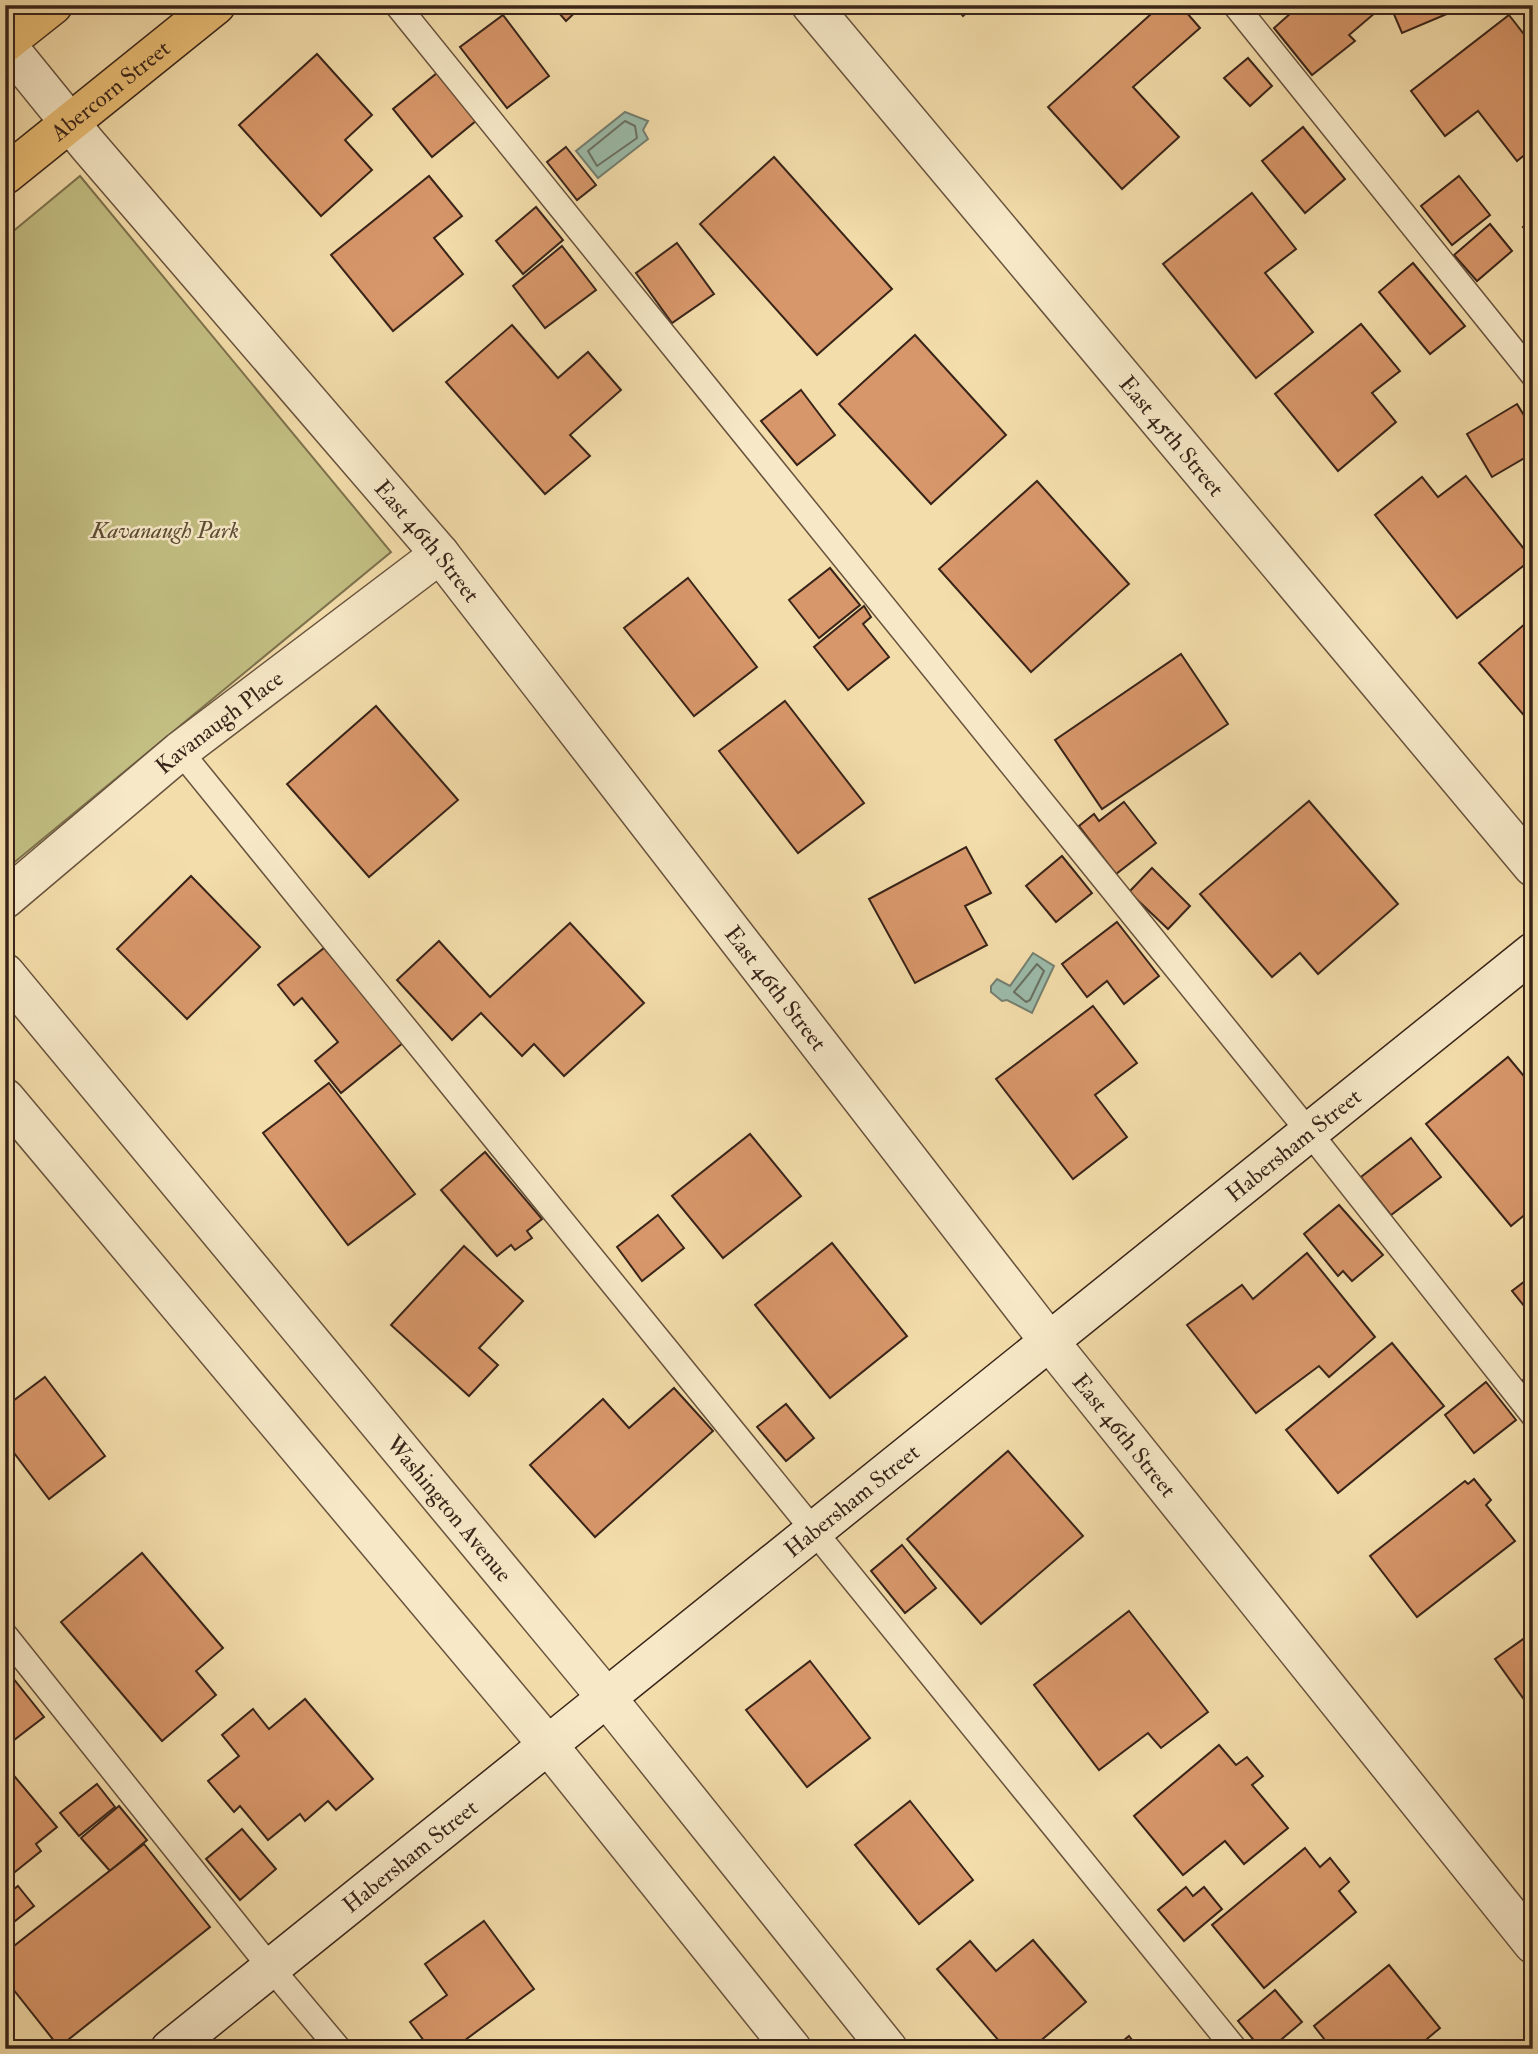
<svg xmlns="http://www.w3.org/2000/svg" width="1538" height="2054" font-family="'IM FELL Double Pica',serif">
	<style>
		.green { fill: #c3bf83; stroke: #7e724e; stroke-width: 2 }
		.water { fill: #9bbbaa; stroke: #747f70; stroke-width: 2 }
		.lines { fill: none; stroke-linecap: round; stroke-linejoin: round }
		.shore { stroke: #6a7062; stroke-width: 2 }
		.building { fill: #d8976a; stroke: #392419; stroke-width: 2 }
		.lane-casing { stroke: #68523d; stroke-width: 27 }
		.street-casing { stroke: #68523d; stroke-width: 41 }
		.secondary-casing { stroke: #392419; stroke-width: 41 }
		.primary-casing { stroke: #392419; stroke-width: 41 }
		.lane { stroke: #f7e9c8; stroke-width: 24 }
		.street { stroke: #f7e9c8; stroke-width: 38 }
		.secondary { stroke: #f7e9c8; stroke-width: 38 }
		.primary { stroke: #eabe75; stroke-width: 38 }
		.labels { text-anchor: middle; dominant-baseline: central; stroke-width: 5; stroke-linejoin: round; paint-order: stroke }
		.street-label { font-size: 23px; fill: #392419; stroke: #f7e9c8 }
		.park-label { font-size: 23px; font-style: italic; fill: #5c4b34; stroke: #f7e9c8 }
	</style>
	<rect width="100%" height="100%" fill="#f3ddaa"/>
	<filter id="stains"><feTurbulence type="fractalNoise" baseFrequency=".00286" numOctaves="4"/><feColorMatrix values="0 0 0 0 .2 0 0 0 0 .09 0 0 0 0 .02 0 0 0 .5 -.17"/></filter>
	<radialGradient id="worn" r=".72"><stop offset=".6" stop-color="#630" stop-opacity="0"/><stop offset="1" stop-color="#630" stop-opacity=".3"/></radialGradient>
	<path class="green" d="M 80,176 L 391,552 L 5,870 L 5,238 Z"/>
	<g class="water">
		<path d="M 625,112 L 648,121 L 643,130 L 648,139 L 598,178 L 576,151 Z"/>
		<path d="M 1033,953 L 1054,966 L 1032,1013 L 1007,1000 L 1002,1001 L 991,992 L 991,986 L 997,979 L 1010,986 Z"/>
	</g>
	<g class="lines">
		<g class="shore">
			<path d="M 625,121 L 635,126 L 637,138 L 597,166 L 588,151 Z"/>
			<path d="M 1037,964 L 1044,971 L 1030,1000 L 1026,1002 L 1014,992 Z"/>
		</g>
	</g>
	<g class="building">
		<path d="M 552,5 L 583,5 L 566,21 Z"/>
		<path d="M 954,5 L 975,5 L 963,16 Z"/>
		<path d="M 1161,5 L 1180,5 L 1200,28 L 1133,87 L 1179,137 L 1122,189 L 1048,107 Z"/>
		<path d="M 1300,5 L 1381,5 L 1382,7 L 1349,35 L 1355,41 L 1312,75 L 1274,28 Z"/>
		<path d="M 1390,5 L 1468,5 L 1402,33 Z"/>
		<path d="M 503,15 L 549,76 L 507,108 L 460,47 Z"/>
		<path d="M 1509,15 L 1533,46 L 1533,148 L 1517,161 L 1478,111 L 1445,136 L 1411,91 Z"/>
		<path d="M 317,54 L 372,115 L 345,140 L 372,170 L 321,216 L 239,125 Z"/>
		<path d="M 1248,58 L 1272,86 L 1250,106 L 1224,78 Z"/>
		<path d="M 437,73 L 477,120 L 432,157 L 393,109 Z"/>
		<path d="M 1303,127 L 1345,179 L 1305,213 L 1262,161 Z"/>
		<path d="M 566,147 L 596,185 L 577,200 L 547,162 Z"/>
		<path d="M 774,157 L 892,289 L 817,355 L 700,224 Z"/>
		<path d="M 429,176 L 462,216 L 434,238 L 463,274 L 393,331 L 331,255 Z"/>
		<path d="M 1459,176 L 1490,215 L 1452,245 L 1421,206 Z"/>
		<path d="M 1252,193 L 1296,249 L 1265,273 L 1313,332 L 1256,378 L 1163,264 Z"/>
		<path d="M 536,207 L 563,240 L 523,274 L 496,241 Z"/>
		<path d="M 1533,218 L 1533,237 L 1523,227 Z"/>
		<path d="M 1490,224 L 1512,251 L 1477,281 L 1454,255 Z"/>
		<path d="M 677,243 L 714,294 L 672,323 L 636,273 Z"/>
		<path d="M 562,246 L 596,290 L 545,328 L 513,286 Z"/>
		<path d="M 1413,263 L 1465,326 L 1430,354 L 1379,292 Z"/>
		<path d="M 1361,324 L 1400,371 L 1372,393 L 1396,422 L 1338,471 L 1275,394 Z"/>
		<path d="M 512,325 L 558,378 L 588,352 L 621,390 L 570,435 L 590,456 L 545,494 L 446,382 Z"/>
		<path d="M 915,335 L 1006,435 L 931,504 L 839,404 Z"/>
		<path d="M 801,390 L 835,435 L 797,465 L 761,421 Z"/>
		<path d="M 1517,404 L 1533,430 L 1533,453 L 1492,477 L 1467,434 Z"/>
		<path d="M 1466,476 L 1532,559 L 1457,618 L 1375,515 L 1422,477 L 1438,497 Z"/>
		<path d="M 1037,481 L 1129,584 L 1031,672 L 939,569 Z"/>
		<path d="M 830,568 L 860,605 L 819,638 L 789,600 Z"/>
		<path d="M 688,578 L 757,667 L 694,716 L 624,628 Z"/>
		<path d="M 864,606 L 871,617 L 863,624 L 889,657 L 848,690 L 814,647 Z"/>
		<path d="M 1533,617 L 1533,726 L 1479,663 Z"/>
		<path d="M 1181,654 L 1228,724 L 1102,809 L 1055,740 Z"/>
		<path d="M 785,701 L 864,803 L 798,853 L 719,751 Z"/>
		<path d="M 376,706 L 458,800 L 369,877 L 287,784 Z"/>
		<path d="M 1309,801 L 1398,904 L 1318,974 L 1300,953 L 1272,977 L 1200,894 Z"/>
		<path d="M 1124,802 L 1156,843 L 1116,874 L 1079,826 L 1094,814 L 1099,821 Z"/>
		<path d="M 966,847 L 991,893 L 965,906 L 987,945 L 915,983 L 869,899 Z"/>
		<path d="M 1062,856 L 1092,893 L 1056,922 L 1026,886 Z"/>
		<path d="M 1152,868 L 1190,906 L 1168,929 L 1129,892 Z"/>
		<path d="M 191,876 L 260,947 L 187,1019 L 117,949 Z"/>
		<path d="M 1117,922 L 1159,976 L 1124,1004 L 1107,981 L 1087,997 L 1062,964 Z"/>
		<path d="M 570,923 L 644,1003 L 564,1076 L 534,1044 L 522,1056 L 481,1013 L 452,1040 L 397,980 L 439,941 L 490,997 Z"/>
		<path d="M 324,948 L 404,1042 L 341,1093 L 315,1061 L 338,1042 L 302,998 L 294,1005 L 278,985 Z"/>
		<path d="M 1093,1006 L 1137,1063 L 1095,1095 L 1127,1137 L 1073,1179 L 996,1079 Z"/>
		<path d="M 1508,1057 L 1533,1087 L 1533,1208 L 1511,1226 L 1426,1124 Z"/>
		<path d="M 329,1083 L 415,1194 L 348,1245 L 263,1133 Z"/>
		<path d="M 750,1134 L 801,1196 L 723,1258 L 672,1196 Z"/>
		<path d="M 1411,1138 L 1441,1177 L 1391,1215 L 1361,1177 Z"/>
		<path d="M 485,1152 L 542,1219 L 527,1231 L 532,1238 L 515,1250 L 511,1245 L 497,1256 L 441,1190 Z"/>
		<path d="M 1339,1205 L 1383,1255 L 1352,1281 L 1343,1271 L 1338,1276 L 1304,1234 Z"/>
		<path d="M 658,1215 L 684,1248 L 642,1281 L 617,1247 Z"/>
		<path d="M 832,1243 L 907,1336 L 830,1398 L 755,1305 Z"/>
		<path d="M 464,1246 L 523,1301 L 479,1348 L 498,1365 L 469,1396 L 391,1325 Z"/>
		<path d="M 1307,1253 L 1375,1337 L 1329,1377 L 1319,1366 L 1256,1413 L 1187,1325 L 1242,1285 L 1253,1299 Z"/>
		<path d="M 1533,1275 L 1533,1317 L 1512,1291 Z"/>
		<path d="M 1392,1343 L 1444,1406 L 1338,1493 L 1286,1430 Z"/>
		<path d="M 1533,1372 L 1533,1394 L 1522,1381 Z"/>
		<path d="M 45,1377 L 105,1456 L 49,1499 L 5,1441 L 5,1407 Z"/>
		<path d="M 1486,1382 L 1516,1420 L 1474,1453 L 1445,1415 Z"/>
		<path d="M 674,1388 L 713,1431 L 595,1537 L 530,1465 L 603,1399 L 629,1428 Z"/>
		<path d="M 786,1404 L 814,1438 L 786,1461 L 757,1427 Z"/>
		<path d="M 1008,1451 L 1083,1536 L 981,1624 L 907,1539 Z"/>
		<path d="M 1474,1479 L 1491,1500 L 1486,1505 L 1515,1541 L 1417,1617 L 1370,1556 L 1465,1481 L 1468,1484 Z"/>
		<path d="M 902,1545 L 936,1588 L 905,1613 L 871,1571 Z"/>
		<path d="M 142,1553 L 223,1648 L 196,1671 L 216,1695 L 162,1741 L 61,1622 Z"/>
		<path d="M 1129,1611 L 1208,1712 L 1161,1748 L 1148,1733 L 1099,1770 L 1034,1685 Z"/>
		<path d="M 1533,1632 L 1533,1712 L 1495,1659 Z"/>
		<path d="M 810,1661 L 870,1738 L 807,1787 L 746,1710 Z"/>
		<path d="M 5,1668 L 44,1717 L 5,1747 Z"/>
		<path d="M 305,1699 L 373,1779 L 336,1810 L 328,1801 L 305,1821 L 300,1814 L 268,1840 L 240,1806 L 234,1812 L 208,1781 L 239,1756 L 222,1735 L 253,1709 L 269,1729 Z"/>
		<path d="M 1219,1745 L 1236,1765 L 1247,1757 L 1263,1776 L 1252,1785 L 1288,1828 L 1244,1864 L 1225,1841 L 1183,1875 L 1134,1816 Z"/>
		<path d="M 5,1765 L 57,1827 L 36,1844 L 41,1851 L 5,1880 Z"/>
		<path d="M 97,1784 L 115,1807 L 79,1836 L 60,1813 Z"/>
		<path d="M 910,1801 L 973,1880 L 919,1924 L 855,1845 Z"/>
		<path d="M 119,1806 L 147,1840 L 110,1871 L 81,1838 Z"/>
		<path d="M 242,1829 L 276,1869 L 240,1900 L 206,1859 Z"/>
		<path d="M 144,1844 L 210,1927 L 59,2047 L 5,1979 L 5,1953 Z"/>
		<path d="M 1305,1848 L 1320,1867 L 1330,1858 L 1349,1882 L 1339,1891 L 1356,1912 L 1264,1988 L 1212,1925 Z"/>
		<path d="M 18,1886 L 34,1906 L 5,1929 L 5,1896 Z"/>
		<path d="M 1186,1887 L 1193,1896 L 1204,1887 L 1222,1909 L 1184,1941 L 1158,1910 Z"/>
		<path d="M 484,1921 L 534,1989 L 453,2049 L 430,2049 L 410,2022 L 447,1995 L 425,1964 Z"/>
		<path d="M 1033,1940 L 1086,2002 L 1031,2049 L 1006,2049 L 937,1969 L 970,1941 L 996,1971 Z"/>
		<path d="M 1389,1965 L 1440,2028 L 1415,2049 L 1332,2049 L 1314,2026 Z"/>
		<path d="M 1275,1990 L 1302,2022 L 1270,2049 L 1261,2049 L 1238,2021 Z"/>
		<path d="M 1129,2036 L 1139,2049 L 1113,2049 Z"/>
		<path d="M 312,2040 L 320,2049 L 301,2049 Z"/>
	</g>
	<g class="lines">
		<defs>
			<g id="lane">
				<path d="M 397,5 L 1309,1132 L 1533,1415"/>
				<path d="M 1235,5 L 1533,375"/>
				<path d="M 180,751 L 1235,2049"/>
				<path d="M 5,1635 L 266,1962 L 339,2049"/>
			</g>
			<g id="street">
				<path id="s1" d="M 811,5 L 1533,867"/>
				<path id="s2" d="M 5,43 L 87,144 L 440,554 L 1049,1341 L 1533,1944"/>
				<path id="s3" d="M 5,899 L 180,751 L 440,554"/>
				<path id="s4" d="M 5,973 L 606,1697 L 888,2049"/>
				<path d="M 5,1098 L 548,1745 L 792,2049"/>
			</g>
			<g id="secondary">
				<path id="s5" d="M 170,2049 L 1533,952"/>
			</g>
			<g id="primary">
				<path d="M 5,43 L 53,5"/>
				<path id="s6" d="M 5,175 L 216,5"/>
			</g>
		</defs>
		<use href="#lane" class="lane-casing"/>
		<use href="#street" class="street-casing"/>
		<use href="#secondary" class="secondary-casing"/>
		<use href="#primary" class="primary-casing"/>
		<use href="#lane" class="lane"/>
		<use href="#street" class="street"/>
		<use href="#secondary" class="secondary"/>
		<use href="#primary" class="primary"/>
	</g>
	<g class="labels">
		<g class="street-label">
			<text stroke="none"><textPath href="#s6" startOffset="135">Abercorn Street</textPath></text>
			<text stroke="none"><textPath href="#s1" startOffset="562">East 45th Street</textPath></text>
			<text stroke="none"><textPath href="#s2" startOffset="653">East 46th Street</textPath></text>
			<text stroke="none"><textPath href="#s3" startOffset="278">Kavanaugh Place</textPath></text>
			<text stroke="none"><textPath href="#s2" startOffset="1220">East 46th Street</textPath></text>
			<text stroke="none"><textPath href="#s5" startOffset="1442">Habersham Street</textPath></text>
			<text stroke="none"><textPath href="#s2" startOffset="1787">East 46th Street</textPath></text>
			<text stroke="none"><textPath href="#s5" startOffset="875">Habersham Street</textPath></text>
			<text stroke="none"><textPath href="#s4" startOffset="696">Washington Avenue</textPath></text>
			<text stroke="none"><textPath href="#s5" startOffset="308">Habersham Street</textPath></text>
		</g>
		<g class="park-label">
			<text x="165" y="530">Kavanaugh Park</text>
		</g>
	</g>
	<rect width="1538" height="2054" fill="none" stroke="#f3ddaa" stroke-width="28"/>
	<rect x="7" y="7" width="1524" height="2040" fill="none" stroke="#392419" stroke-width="3.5"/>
	<rect x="14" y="14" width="1510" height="2026" fill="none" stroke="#392419" stroke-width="2"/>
	<rect width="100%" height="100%" filter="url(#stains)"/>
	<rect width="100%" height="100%" fill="url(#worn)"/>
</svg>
